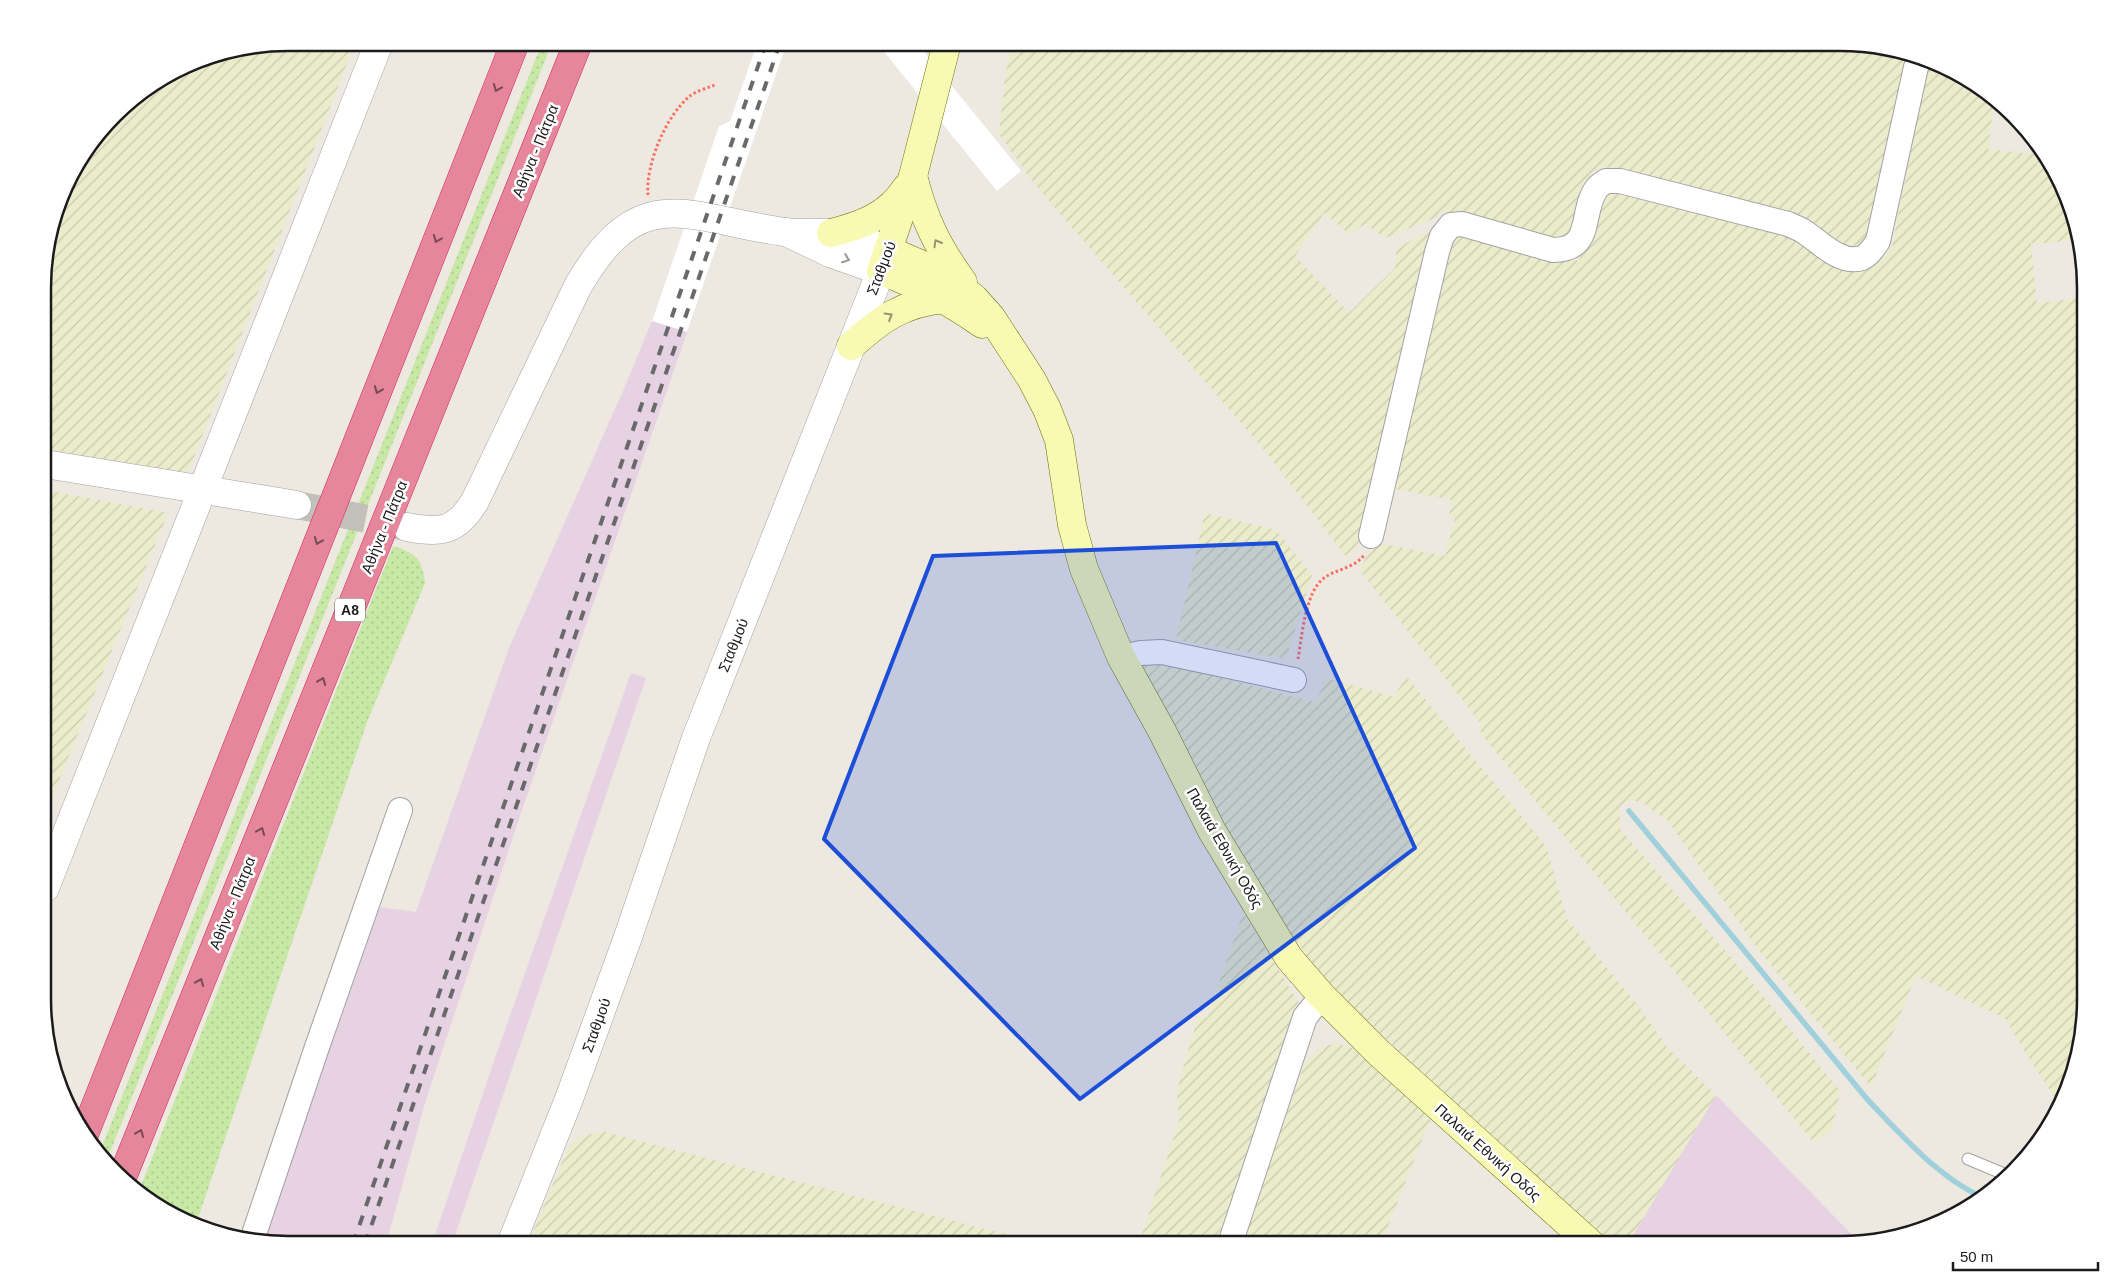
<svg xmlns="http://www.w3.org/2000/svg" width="2128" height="1287" font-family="Helvetica,sans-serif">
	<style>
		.industrial { fill: #e6d2e3 }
		.farmland { fill: url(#farmland-furrows) }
		.grass { fill: url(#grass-dots) }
		.pier { fill: #fff }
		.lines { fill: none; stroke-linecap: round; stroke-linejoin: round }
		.stream { stroke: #a0d0db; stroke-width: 5.5 }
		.tertiary-tunnel { stroke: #c3bfb9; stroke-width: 28; stroke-dasharray: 28 14; stroke-linecap: butt }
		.service-casing { stroke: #a2a2a2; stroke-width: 13 }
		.minor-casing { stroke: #a2a2a2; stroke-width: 26 }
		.tertiary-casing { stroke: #a2a2a2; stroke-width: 29 }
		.secondary-casing { stroke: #687004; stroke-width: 29 }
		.motorway-casing { stroke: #d52366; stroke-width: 29 }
		.path { stroke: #fa6f64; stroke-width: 3; stroke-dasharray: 2.5 2.5; stroke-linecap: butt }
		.service { stroke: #fff; stroke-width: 11 }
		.minor { stroke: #fff; stroke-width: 24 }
		.tertiary { stroke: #fff; stroke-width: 28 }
		.secondary { stroke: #f8f9b2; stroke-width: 28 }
		.motorway { stroke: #e6869b; stroke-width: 28 }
		.rail { stroke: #696969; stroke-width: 4; stroke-dasharray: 10 10; stroke-linecap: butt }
		.oneway { stroke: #764b55 }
		.oneway2 { stroke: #95956e }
		.oneway3 { stroke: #989898 }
		.marked { fill: #1d4ed8; fill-opacity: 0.2; stroke: #1d4ed8; stroke-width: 4; stroke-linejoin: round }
		.labels { text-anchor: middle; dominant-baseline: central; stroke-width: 5; stroke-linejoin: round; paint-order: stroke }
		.shield { fill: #fff; stroke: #5f5f5f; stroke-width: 1 }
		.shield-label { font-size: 14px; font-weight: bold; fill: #1b1b1b }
		.street-label { font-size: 15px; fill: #1b1b1b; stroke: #fff }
		.rim { fill: none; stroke: #1b1b1b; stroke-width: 2.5 }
	</style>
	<defs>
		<pattern id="farmland-furrows" width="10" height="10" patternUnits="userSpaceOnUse" patternTransform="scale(1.25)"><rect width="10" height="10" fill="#ebeccb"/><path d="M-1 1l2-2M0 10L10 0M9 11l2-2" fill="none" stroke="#c9caae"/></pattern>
		<pattern id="grass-dots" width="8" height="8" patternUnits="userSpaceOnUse" patternTransform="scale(1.25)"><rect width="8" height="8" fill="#c8e8a5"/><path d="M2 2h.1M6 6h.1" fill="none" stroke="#abc68d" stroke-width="1.8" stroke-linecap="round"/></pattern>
	</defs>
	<rect width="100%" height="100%" fill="#ede8e0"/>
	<g class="industrial">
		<path d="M 757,43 L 787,43 L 521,813 L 425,1103 L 386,1244 L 288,1244 L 261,1241 L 378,907 L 416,912 L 509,648 L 626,384 L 652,321 L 719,126 L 730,121 Z"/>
		<path d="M 631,673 L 646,678 L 452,1244 L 432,1244 L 493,1064 Z"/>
		<path d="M 1716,1095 L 1859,1242 L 1858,1244 L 1628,1244 Z"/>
	</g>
	<g class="farmland">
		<path d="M 288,43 L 355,43 L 184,483 L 45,459 L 45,256 L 68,179 L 126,104 L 194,61 Z"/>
		<path d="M 1012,43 L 1840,43 L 1863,46 L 1862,51 L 1911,62 L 1874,237 L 1852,252 L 1776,214 L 1601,166 L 1591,174 L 1582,211 L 1566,241 L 1440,211 L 1437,217 L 1386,238 L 1365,224 L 1349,234 L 1324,213 L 1295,256 L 1349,313 L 1395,268 L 1396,250 L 1417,236 L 1433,230 L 1367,519 L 1358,546 L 1347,558 L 1266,452 L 1032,181 L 999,134 L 1005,77 Z"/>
		<path d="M 1932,63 L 1963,76 L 1994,100 L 1988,149 L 2033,154 L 2041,150 L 2052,165 L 2073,209 L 2078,238 L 2052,243 L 2031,243 L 2037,303 L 2085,297 L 2085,1015 L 2073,1078 L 2061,1104 L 2053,1095 L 2020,1044 L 2006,1019 L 1916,976 L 1871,1087 L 1756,947 L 1668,821 L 1641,802 L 1628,799 L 1620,807 L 1620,829 L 1747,976 L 1840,1091 L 1832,1129 L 1814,1143 L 1481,734 L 1480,722 L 1360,571 L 1368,552 L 1378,543 L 1445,556 L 1455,518 L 1449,516 L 1453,500 L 1385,487 L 1453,228 L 1548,255 L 1579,261 L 1591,215 L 1602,189 L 1786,227 L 1870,266 L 1885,256 L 1892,246 L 1927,71 Z"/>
		<path d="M 45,490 L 168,513 L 45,815 Z"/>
		<path d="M 1205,513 L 1276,530 L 1312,575 L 1286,659 L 1176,640 Z"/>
		<path d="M 1155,661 L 1315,702 L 1327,678 L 1394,697 L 1406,676 L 1546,846 L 1567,919 L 1639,1007 L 1668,1048 L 1716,1095 L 1628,1244 L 1610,1244 L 1411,1062 L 1322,978 L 1276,912 L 1221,817 L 1141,670 L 1147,663 Z"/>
		<path d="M 1243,912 L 1300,1005 L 1220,1244 L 1139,1244 L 1179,1121 L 1177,1090 L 1198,1016 L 1207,1018 Z"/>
		<path d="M 1337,1043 L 1355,1049 L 1431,1117 L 1381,1244 L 1240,1244 L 1305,1063 L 1320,1048 Z"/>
		<path d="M 601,1131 L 807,1184 L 1045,1244 L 528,1244 L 569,1146 L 578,1138 Z"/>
	</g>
	<g class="grass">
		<path d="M 542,43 L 552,43 L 106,1162 L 99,1154 Z"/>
		<path d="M 393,546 C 417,554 422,558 425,583 L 367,722 L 196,1224 L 165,1211 L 139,1191 Z"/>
	</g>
	<g class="pier">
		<path d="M 757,43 L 787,43 L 687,332 L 652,321 L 719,126 L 730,121 Z"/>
		<path d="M 877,43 L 917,43 L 1021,171 L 997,191 Z"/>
	</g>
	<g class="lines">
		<path class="stream" d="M 1629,811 L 1867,1099 C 1899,1133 1938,1177 1982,1197"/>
		<path class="tertiary-tunnel" d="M 297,505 L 407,527"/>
		<defs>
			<path id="service" d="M 1968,1159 L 2009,1176"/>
			<g id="minor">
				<path d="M 1371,536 L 1437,252 L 1442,236 L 1451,225 L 1462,224 L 1553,250 C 1595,250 1579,212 1597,188 C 1599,185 1604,183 1606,181 L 1620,181 L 1788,224 C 1794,227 1801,229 1806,233 C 1821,243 1841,265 1862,258 C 1869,255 1874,247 1878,241 L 1916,67 L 1920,58"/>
				<path d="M 1121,657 L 1141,653 L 1162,652 L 1294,680"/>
				<path d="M 252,1240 L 316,1050 L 400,810"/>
				<path d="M 1230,1244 L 1305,1017 L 1322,996"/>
			</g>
			<g id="tertiary">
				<path d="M 45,464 L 297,505"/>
				<path d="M 407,527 C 441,534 457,531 475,501 L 578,286 C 640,179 686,218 784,232 C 799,234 815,232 830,233 C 850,235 870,243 888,250"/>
				<path d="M 45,888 L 379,43"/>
				<path d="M 511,1244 L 569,1099 L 628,937 L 696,738 L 881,271 L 830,253 L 786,232"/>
			</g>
			<g id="secondary">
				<path d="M 947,43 L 913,176 L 881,271 C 917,284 950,301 982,324"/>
				<path d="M 913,176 C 924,219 937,246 963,282"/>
				<path d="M 831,233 C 862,225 888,216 906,188"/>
				<path d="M 888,250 L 941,273 L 974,298 L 991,317 L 1032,380 L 1047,409 L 1059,440 L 1072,525 L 1084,569 L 1121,657 L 1162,731 L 1212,831 L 1289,958 L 1322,996 L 1379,1053 L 1591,1244"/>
				<path d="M 851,346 C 881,319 903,303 944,299"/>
			</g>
			<g id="motorway">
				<path d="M 84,1135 L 515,43"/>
				<path d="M 122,1178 L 578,43"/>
			</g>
		</defs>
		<use href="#service" class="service-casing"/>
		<use href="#minor" class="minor-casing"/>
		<use href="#tertiary" class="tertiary-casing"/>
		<use href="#secondary" class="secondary-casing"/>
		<use href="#motorway" class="motorway-casing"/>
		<g class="path">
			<path d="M 648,195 C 645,166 666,115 690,96 C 696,91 707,88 715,85"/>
			<path d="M 1298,659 C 1302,637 1305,592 1324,578 C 1336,569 1355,568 1364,555"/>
		</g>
		<use href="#service" class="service"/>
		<use href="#minor" class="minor"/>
		<use href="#tertiary" class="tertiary"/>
		<use href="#secondary" class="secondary"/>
		<use href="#motorway" class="motorway"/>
		<g class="rail">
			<path d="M 353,1244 L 766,43"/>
			<path d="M 365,1244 L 780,43"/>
		</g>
	</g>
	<defs><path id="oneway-chevron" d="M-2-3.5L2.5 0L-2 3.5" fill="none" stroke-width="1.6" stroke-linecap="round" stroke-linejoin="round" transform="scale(1.25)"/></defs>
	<g class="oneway">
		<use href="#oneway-chevron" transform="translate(497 88) rotate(112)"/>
		<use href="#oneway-chevron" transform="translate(437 239) rotate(112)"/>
		<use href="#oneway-chevron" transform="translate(378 390) rotate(112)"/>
		<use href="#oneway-chevron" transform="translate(318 541) rotate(112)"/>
		<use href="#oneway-chevron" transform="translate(322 681) rotate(-68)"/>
		<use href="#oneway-chevron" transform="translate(261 831) rotate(-68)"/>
		<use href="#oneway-chevron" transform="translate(200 982) rotate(-68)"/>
		<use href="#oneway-chevron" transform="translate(140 1133) rotate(-68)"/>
	</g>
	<g class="oneway2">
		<use href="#oneway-chevron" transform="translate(937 243) rotate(-120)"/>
		<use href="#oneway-chevron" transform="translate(889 316) rotate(-31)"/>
	</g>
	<use class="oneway3" href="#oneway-chevron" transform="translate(846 259) rotate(21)"/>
	<path class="marked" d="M 1276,543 L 1415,848 L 1080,1099 L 824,839 L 933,556 Z"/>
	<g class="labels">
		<rect class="shield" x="335" y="598.5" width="30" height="23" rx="4"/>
		<g class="shield-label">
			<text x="350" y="610">Α8</text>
		</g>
		<g class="street-label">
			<text transform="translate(535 151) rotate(-68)">Αθήνα - Πάτρα</text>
			<text transform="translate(881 268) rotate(-69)">Σταθμού</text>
			<text transform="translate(384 527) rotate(-68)">Αθήνα - Πάτρα</text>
			<text transform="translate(733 645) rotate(-68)">Σταθμού</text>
			<text transform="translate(1225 848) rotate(60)">Παλαιά Εθνική Οδός</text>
			<text transform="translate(232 903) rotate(-68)">Αθήνα - Πάτρα</text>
			<text transform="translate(596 1025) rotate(-70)">Σταθμού</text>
			<text transform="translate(1488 1152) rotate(42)">Παλαιά Εθνική Οδός</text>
		</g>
	</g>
	<path d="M0 0H2128V1287H0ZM288 51H1840A237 237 0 0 1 2077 288V999A237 237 0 0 1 1840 1236H288A237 237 0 0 1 51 999V288A237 237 0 0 1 288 51Z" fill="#fff" fill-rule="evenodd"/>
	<path class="rim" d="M288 51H1840A237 237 0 0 1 2077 288V999A237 237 0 0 1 1840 1236H288A237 237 0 0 1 51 999V288A237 237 0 0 1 288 51Z"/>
	<path d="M1953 1262v8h145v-8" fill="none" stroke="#1b1b1b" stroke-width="2.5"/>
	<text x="1960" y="1262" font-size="15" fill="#1b1b1b" stroke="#ffffff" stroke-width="4" paint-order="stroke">50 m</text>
</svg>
